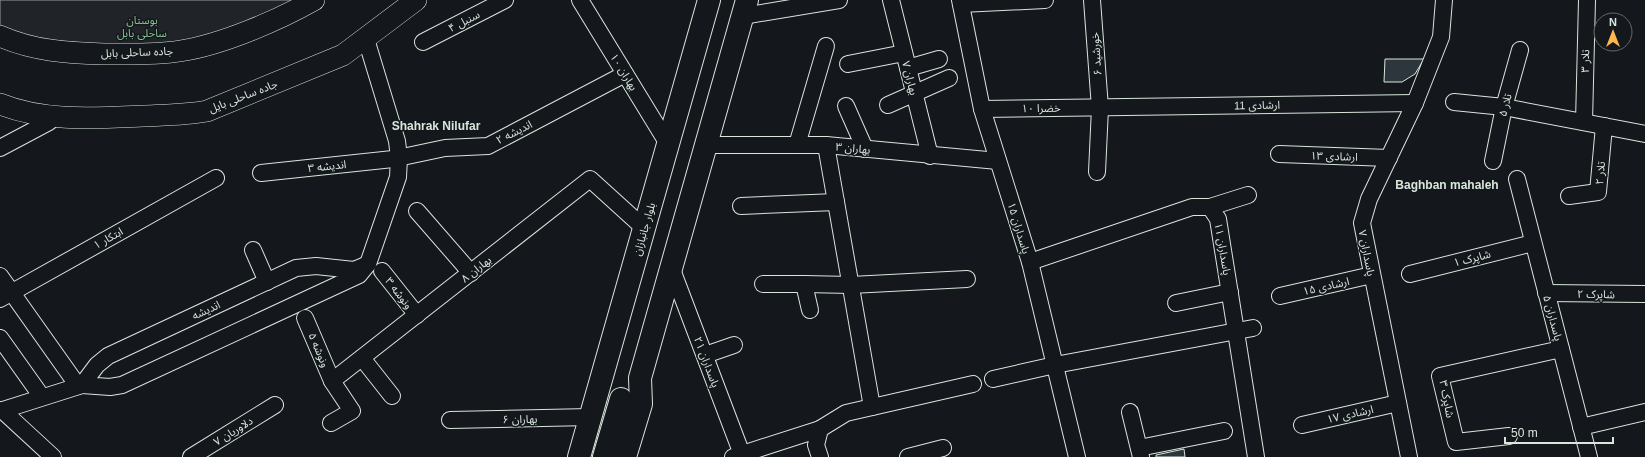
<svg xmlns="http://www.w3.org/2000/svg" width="1645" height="457" font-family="Arial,'Noto Sans Arabic',sans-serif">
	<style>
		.green { fill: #202428; stroke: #939e99 }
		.building { fill: #2c363c; stroke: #d8e6dc }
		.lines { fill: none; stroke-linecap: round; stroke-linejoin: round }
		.minor-casing { stroke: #d8e6dc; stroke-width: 18 }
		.major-casing { stroke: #d8e6dc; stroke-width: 22 }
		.highway-casing { stroke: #d8e6dc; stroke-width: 24 }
		.minor { stroke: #14181c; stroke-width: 16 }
		.major { stroke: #14181c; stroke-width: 21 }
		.highway { stroke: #14181c; stroke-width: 22 }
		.labels { text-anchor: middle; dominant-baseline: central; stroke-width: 3; stroke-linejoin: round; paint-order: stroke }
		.park-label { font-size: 11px; fill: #8ac095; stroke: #14181c }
		.street-label { font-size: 11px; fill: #d8e6dc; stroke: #14181c }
		.neighbourhood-label { font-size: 12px; font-weight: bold; fill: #d8e6dc; stroke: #14181c }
	</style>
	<rect width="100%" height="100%" fill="#14181c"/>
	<path class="green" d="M 0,0 L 314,0 L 181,51 L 0,36 Z"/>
	<g class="building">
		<path d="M 1385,59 L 1424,59 L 1415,74 L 1402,82 L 1384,82 Z"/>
		<path d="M 1184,449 L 1185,457 L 1156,457 L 1156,455 Z"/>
	</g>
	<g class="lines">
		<defs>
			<g id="minor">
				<path d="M 580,0 L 668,144"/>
				<path d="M 891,0 L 930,156"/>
				<path d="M 960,0 L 982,109 L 1030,262 L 1077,457"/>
				<path d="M 1092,0 L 1100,108 L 1097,172"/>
				<path d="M 961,4 L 1045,0"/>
				<path d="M 743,16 L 839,0"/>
				<path d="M 366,39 L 397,141 L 399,158 L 398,177 L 368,264"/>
				<path d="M 423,42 L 505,0"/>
				<path d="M 848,64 L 904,53"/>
				<path d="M 908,68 L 939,59"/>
				<path d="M 1454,102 L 1504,107 L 1645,134"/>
				<path d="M 888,105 L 949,78"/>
				<path d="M 846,106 L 865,149"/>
				<path d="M 982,109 L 1415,103"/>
				<path d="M 1584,122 L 1587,0"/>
				<path d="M 706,145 L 826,145 L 998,161"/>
				<path d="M 797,145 L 826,46"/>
				<path d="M 826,145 L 872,407"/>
				<path d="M 0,148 L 49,122"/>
				<path d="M 1279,154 L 1389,158"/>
				<path d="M 1493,161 L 1504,107 L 1520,50"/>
				<path d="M 261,173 L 393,159 L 445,148 L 488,146 L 625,74"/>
				<path d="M 1517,179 L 1589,457"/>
				<path d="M 1569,196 L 1598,192 L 1604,126"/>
				<path d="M 741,206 L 836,202"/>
				<path d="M 1210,207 L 1248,195"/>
				<path d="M 417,211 L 471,273"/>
				<path d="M 253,250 L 267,282"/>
				<path d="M 1030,262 L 1192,207 L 1210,207 L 1218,219 L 1256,457"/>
				<path d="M 368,264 L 359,275 L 122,385 L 110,387 L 82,385 L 97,365 L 108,356 L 296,268 L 316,266 L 354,270 Z"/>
				<path d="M 671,267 L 743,457"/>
				<path d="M 382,271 L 417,315"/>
				<path d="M 1410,274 L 1533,243"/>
				<path d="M 0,276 L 78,386"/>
				<path d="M 763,284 L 804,284"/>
				<path d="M 1546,293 L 1645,294"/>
				<path d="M 1280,296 L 1372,275"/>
				<path d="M 0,299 L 216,178"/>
				<path d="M 1176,303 L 1230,292"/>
				<path d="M 810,310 L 804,284 L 851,285 L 967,279"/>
				<path d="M 305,318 L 332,381"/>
				<path d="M 0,338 L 42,397"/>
				<path d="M 705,355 L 734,345"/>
				<path d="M 362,358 L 392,396"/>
				<path d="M 993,379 L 1055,365 L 1253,328"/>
				<path d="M 2,410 L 53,457"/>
				<path d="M 0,411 L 82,385"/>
				<path d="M 1130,412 L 1141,457"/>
				<path d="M 450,420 L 590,417"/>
				<path d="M 331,423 L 352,411 L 332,381 L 590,179 L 644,228"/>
				<path d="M 1302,425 L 1398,403"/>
				<path d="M 1581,427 L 1645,412"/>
				<path d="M 1509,436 L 1456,442 L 1440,376 L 1561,349"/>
				<path d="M 1139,448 L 1224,431"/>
				<path d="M 191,457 L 275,405"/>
				<path d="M 733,457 L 820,429"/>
				<path d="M 820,457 L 816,445 L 820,429 L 846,413 L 973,384"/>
				<path d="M 908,457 L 943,448"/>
				<path d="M 1409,457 L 1362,223 L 1369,199 L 1415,103 L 1441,37 L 1444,0"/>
			</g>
			<g id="major">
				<path d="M 0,36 C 34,51 68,53 104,54 C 130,54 155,55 180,51 C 221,45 279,20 314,0"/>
				<path d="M 0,104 C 44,122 96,118 143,116 C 164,115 186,115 207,111 L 343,55 L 416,0"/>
			</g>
			<g id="highway">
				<path d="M 579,457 L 709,0"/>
				<path d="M 604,457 L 621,399"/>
				<path d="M 625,457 L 641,404 L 640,378 L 747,0"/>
			</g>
		</defs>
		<use href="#minor" class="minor-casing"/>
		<use href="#major" class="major-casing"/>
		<use href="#highway" class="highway-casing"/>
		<use href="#minor" class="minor"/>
		<use href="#major" class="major"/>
		<use href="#highway" class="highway"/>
	</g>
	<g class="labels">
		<g class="park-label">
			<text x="142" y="20">بوستان<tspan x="142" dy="13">ساحلی بابل</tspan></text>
		</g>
		<g class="street-label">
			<text transform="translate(464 21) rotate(-27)">سنبل ۴</text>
			<text transform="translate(137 52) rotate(-2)">جاده ساحلی بابل</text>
			<text transform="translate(1096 54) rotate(-94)">خورشید ۶</text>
			<text transform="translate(1585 61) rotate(-89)">تلار ۳</text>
			<text transform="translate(624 72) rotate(58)">بهاران ۱۰</text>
			<text transform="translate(910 78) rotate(76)">بهاران ۷</text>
			<text transform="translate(243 96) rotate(-21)">جاده ساحلی بایل</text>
			<text transform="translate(1257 105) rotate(-1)">ارشادی 11</text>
			<text transform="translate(1505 105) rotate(-76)">تلار ۵</text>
			<text transform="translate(1041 108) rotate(-1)">خضرا ۱۰</text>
			<text transform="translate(514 132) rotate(-27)">اندیشه ۲</text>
			<text transform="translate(853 148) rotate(6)">بهاران ۳</text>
			<text transform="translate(1334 156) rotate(2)">ارشادی ۱۳</text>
			<text transform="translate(327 166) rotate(-6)">اندیشه ۳</text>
			<text transform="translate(1600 173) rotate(-85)">تلار ۲</text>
			<text transform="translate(1019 228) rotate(73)">پاسداران ۱۵</text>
			<text transform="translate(644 229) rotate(-74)">بلوار جانبازان</text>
			<text transform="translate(108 238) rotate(-29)">ابتکار ۱</text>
			<text transform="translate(1223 249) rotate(80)">پاسداران ١١</text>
			<text transform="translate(1367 253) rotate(79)">پاسداران ۷</text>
			<text transform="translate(1472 258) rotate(-14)">شاپرک ۱</text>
			<text transform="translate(476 269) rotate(-38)">بهاران ۸</text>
			<text transform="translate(1326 286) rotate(-13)">ارشادی ۱۵</text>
			<text transform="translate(399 293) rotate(52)">ونوشه ۳</text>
			<text transform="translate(1596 294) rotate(1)">شاپرک ۲</text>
			<text transform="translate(206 310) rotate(-25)">اندیشه</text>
			<text transform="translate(1553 318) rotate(75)">پاسداران ۵</text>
			<text transform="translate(319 350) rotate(67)">ونوشه ۵</text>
			<text transform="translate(707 362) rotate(69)">پاسداران ۲۱</text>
			<text transform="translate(1447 399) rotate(79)">شاپرک ۳</text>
			<text transform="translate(1350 414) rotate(-13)">ارشادی ۱۷</text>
			<text transform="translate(520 419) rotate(-1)">بهاران ۶</text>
			<text transform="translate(233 431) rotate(-32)">دلاوریان ۷</text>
		</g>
		<g class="neighbourhood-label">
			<text x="436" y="126">Shahrak Nilufar</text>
			<text x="1447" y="185">Baghban mahaleh</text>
		</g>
	</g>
	<g transform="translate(1613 32)"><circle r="19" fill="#14181c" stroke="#626a69"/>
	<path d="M0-3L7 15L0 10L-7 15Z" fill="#ffb74d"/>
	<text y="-6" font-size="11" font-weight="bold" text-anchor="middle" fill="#d8e6dc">N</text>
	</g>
	<path d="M1505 437v6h108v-6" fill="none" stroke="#d8e6dc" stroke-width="2"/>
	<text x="1511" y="437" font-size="12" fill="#d8e6dc" stroke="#14181c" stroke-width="3" paint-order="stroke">50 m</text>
</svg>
